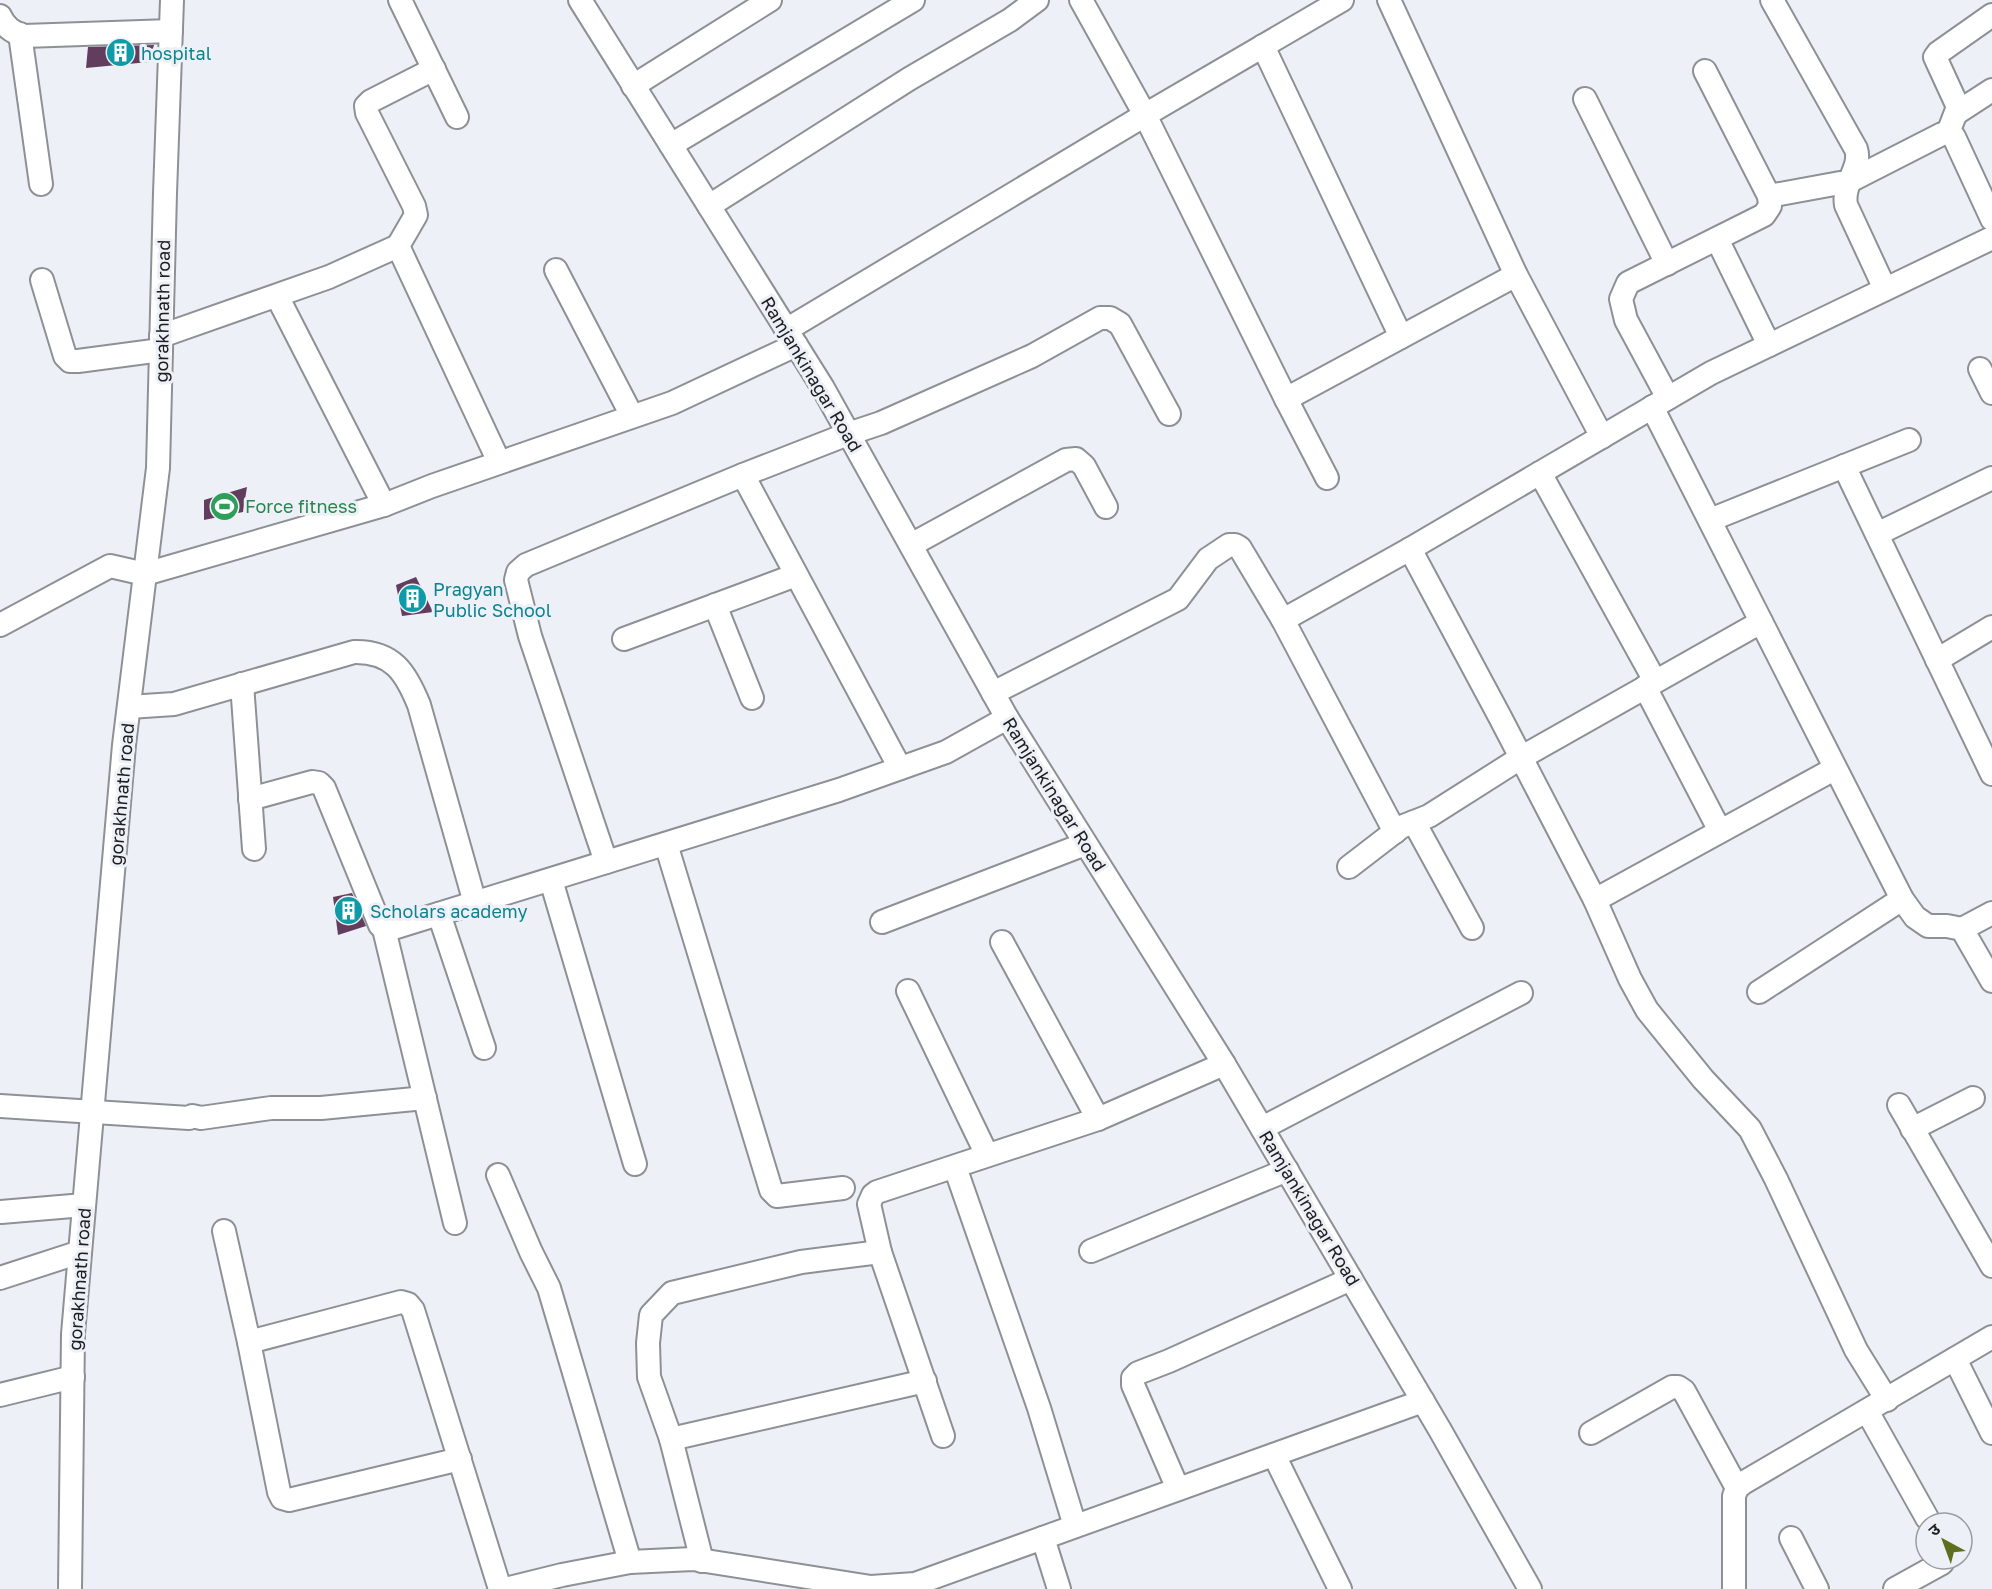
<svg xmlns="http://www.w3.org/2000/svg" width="1992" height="1589" font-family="'Golos Text','Noto Sans Devanagari',sans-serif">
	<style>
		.building { fill: #633d5d }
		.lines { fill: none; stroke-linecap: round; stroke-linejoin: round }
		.minor-casing { stroke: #8d9196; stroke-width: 26 }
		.minor { stroke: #fff; stroke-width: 22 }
		.labels { text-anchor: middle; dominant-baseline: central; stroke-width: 6; stroke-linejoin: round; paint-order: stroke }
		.culture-label { font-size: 18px; fill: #0d838f; stroke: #edf1f7; text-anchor: start }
		.street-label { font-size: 18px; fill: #1c1e20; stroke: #edf1f7 }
		.leisure-label { font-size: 18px; fill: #27864d; stroke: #edf1f7; text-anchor: start }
	</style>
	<rect width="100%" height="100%" fill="#edf1f7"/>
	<g class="building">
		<path d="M 154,45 L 149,62 L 86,68 L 88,47 Z"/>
		<path d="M 247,487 L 243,512 L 204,520 L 204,500 Z"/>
		<path d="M 416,577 L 433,612 L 402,616 L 396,585 Z"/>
		<path d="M 352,893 L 366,926 L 338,935 L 333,897 Z"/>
	</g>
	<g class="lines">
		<defs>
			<g id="minor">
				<path d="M 400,0 L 457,117"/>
				<path d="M 580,0 L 823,388 L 1007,718 L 1224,1064 L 1440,1430 L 1530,1589"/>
				<path d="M 1081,0 L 1145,115 L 1286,399 L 1516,275"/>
				<path d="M 1389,0 L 1516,275 L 1602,437"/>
				<path d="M 1772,0 L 1856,149 C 1862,168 1842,183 1846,205 L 1885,289"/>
				<path d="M 0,16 C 5,27 12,32 24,36 L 171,31"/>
				<path d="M 20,34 L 41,184"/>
				<path d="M 1263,46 L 1401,337"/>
				<path d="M 633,86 L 770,0"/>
				<path d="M 1585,99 L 1667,264"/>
				<path d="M 1958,112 L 1992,90"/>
				<path d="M 1948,133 L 1958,107 L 1935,57 L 1938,53 L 1992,15"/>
				<path d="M 671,145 L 913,0"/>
				<path d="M 1848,182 L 1942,134 L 1948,133 L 1954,137 L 1992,219"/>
				<path d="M 1769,196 L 1840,183"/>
				<path d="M 709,206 L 909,79 L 1010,20 L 1037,0"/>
				<path d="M 1717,239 L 1769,345"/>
				<path d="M 398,246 L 416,215 L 414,206 L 367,113 L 366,106 L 371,101 L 434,69"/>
				<path d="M 556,270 L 632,416"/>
				<path d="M 42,280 L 65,356 L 70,361 L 78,361 L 161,350"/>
				<path d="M 277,296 L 384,505"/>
				<path d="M 786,330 L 1145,115 L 1342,0"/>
				<path d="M 161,336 L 329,277 L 398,246 L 499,462"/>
				<path d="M 1980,369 L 1992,393"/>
				<path d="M 1668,398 L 1626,320 L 1621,299 L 1628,283 L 1764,215 L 1770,206 L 1769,196 L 1705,71"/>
				<path d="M 1286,399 L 1327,478"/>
				<path d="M 1652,407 L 1902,899 L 1915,917 L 1928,926 L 1947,926 L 1962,929 L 1992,981"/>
				<path d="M 1844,466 L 1992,774"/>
				<path d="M 1540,473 L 1655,681"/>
				<path d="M 743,475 L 900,768"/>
				<path d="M 1710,520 L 1909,440"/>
				<path d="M 1877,534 L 1992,478"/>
				<path d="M 911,545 L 1066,460 L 1076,459 L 1084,466 L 1106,507"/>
				<path d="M 1410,549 L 1500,717 L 1595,900 L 1630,979 L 1647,1010 L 1703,1079 L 1750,1129 L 1776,1179 L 1856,1350 L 1887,1400"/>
				<path d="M 715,605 L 752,698"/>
				<path d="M 1283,620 L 1410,549 L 1711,373 L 1992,238"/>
				<path d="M 0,625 L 110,566 L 145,574 L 384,505 L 432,486 L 672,403 L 796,345"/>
				<path d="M 624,639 L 796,575"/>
				<path d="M 1937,660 L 1992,627"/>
				<path d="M 242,684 L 254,849"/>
				<path d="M 1645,687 L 1720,831"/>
				<path d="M 993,693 L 1178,599 L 1208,559 L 1229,545 L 1235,545 L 1240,548 L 1283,620 L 1395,832"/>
				<path d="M 129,707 L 174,704 L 354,652 C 393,651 406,673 419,705 L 475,903"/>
				<path d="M 250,799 L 312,782 L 319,783 L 324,788 L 380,925 L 384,929 L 455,1223"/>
				<path d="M 1414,822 L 1472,928"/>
				<path d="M 666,844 L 771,1190 L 777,1196 L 843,1188"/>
				<path d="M 606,862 L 530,636 L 516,580 L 518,572 L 526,565 L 743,475 L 848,434 L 881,423 L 1032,356 L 1100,318 L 1110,318 L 1120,324 L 1169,414"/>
				<path d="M 1349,867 L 1401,827 L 1429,816 L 1522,757 L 1761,622"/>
				<path d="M 551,880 L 635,1164"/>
				<path d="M 1595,900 L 1834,769"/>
				<path d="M 439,914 L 484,1048"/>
				<path d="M 882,922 L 1085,844"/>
				<path d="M 384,929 L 390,929 L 839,790 L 946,752 L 1007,718"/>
				<path d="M 1962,929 L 1992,913"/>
				<path d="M 1002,942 L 1098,1119"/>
				<path d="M 908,991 L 987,1155"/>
				<path d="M 1759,992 L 1902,899"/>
				<path d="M 1899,1105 L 1992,1266"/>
				<path d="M 0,1106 L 189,1118 L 192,1116 L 201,1118 L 271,1108 L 321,1108 L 425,1098"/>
				<path d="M 1262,1128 L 1521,993"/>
				<path d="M 1912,1129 L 1973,1098"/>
				<path d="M 955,1167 L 1039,1408 L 1075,1526"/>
				<path d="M 498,1175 L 531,1252 L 549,1288 L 630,1562"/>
				<path d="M 1,1212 L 84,1205"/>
				<path d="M 224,1231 L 249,1342 L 279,1492 L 282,1498 L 289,1500 L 460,1459"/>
				<path d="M 1091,1251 L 1287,1170"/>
				<path d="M 0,1278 L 80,1252"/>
				<path d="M 249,1342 L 401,1302 L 408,1304 L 413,1310 L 500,1589"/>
				<path d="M 1955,1359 L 1992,1433"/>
				<path d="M 0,1395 L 73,1377"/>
				<path d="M 1867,1411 L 1927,1518"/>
				<path d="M 1591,1433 L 1672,1387 L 1678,1387 L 1684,1391 L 1737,1488"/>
				<path d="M 943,1436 L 880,1252 L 869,1204 L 873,1195 L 877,1192 L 1098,1119 L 1224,1064"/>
				<path d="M 671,1439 L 925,1381"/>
				<path d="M 1274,1455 L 1340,1589"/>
				<path d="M 1178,1489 L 1133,1385 L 1133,1378 L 1138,1373 L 1169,1361 L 1351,1279"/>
				<path d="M 1043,1538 L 1059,1589"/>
				<path d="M 1791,1538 L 1817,1589"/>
				<path d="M 702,1561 L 671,1439 L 649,1377 L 648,1343 L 651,1315 L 672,1293 L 801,1262 L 880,1252"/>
				<path d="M 1734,1588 L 1734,1496 L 1737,1488 L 1743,1483 L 1992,1337"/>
				<path d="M 70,1589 L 73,1334 L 124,745 L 158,468 L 165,193 L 172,0"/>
				<path d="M 505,1589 L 562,1575 L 630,1562 L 693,1559 L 871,1587 L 915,1584 L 1423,1401"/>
				<path d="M 1895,1589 L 1942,1563"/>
			</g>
		</defs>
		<use href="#minor" class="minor-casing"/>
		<use href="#minor" class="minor"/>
	</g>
	<defs>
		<symbol id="building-disc" viewBox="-11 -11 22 22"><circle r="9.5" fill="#0f9aa8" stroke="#edf1f7"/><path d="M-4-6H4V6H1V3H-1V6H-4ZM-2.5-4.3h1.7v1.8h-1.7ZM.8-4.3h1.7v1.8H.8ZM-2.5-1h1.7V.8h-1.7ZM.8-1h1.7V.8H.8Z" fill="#fff"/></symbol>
		<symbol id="stadium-disc" viewBox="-11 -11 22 22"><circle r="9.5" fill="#2e9e5b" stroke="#edf1f7"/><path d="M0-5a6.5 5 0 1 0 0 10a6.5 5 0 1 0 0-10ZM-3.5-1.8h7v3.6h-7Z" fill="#fff"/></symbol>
	</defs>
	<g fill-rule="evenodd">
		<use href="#building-disc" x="104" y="36" width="33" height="33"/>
		<use href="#stadium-disc" x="208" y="490" width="33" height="33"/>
		<use href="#building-disc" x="396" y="582" width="33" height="33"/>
		<use href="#building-disc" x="332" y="894" width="33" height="33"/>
	</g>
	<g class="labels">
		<g class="culture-label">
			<text x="141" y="53">hospital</text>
			<text x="433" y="589">Pragyan<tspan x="433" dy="21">Public School</tspan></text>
			<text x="370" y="911">Scholars academy</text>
		</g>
		<g class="street-label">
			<text transform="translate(162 311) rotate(-89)">gorakhnath road</text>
			<text transform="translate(812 374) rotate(59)">Ramjankinagar Road</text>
			<text transform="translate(121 794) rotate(-85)">gorakhnath road</text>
			<text transform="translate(1055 794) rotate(58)">Ramjankinagar Road</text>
			<text transform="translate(1310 1208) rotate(59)">Ramjankinagar Road</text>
			<text transform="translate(79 1279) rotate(-86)">gorakhnath road</text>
		</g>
		<g class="leisure-label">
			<text x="245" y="506">Force fitness</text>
		</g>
	</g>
	<g transform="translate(1944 1541) rotate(319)"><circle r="28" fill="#edf1f7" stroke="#999da1" stroke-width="1.5"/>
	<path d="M0-4.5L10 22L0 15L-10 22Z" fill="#5e701d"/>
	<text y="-9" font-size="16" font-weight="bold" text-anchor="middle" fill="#1c1e20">उ</text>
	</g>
</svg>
